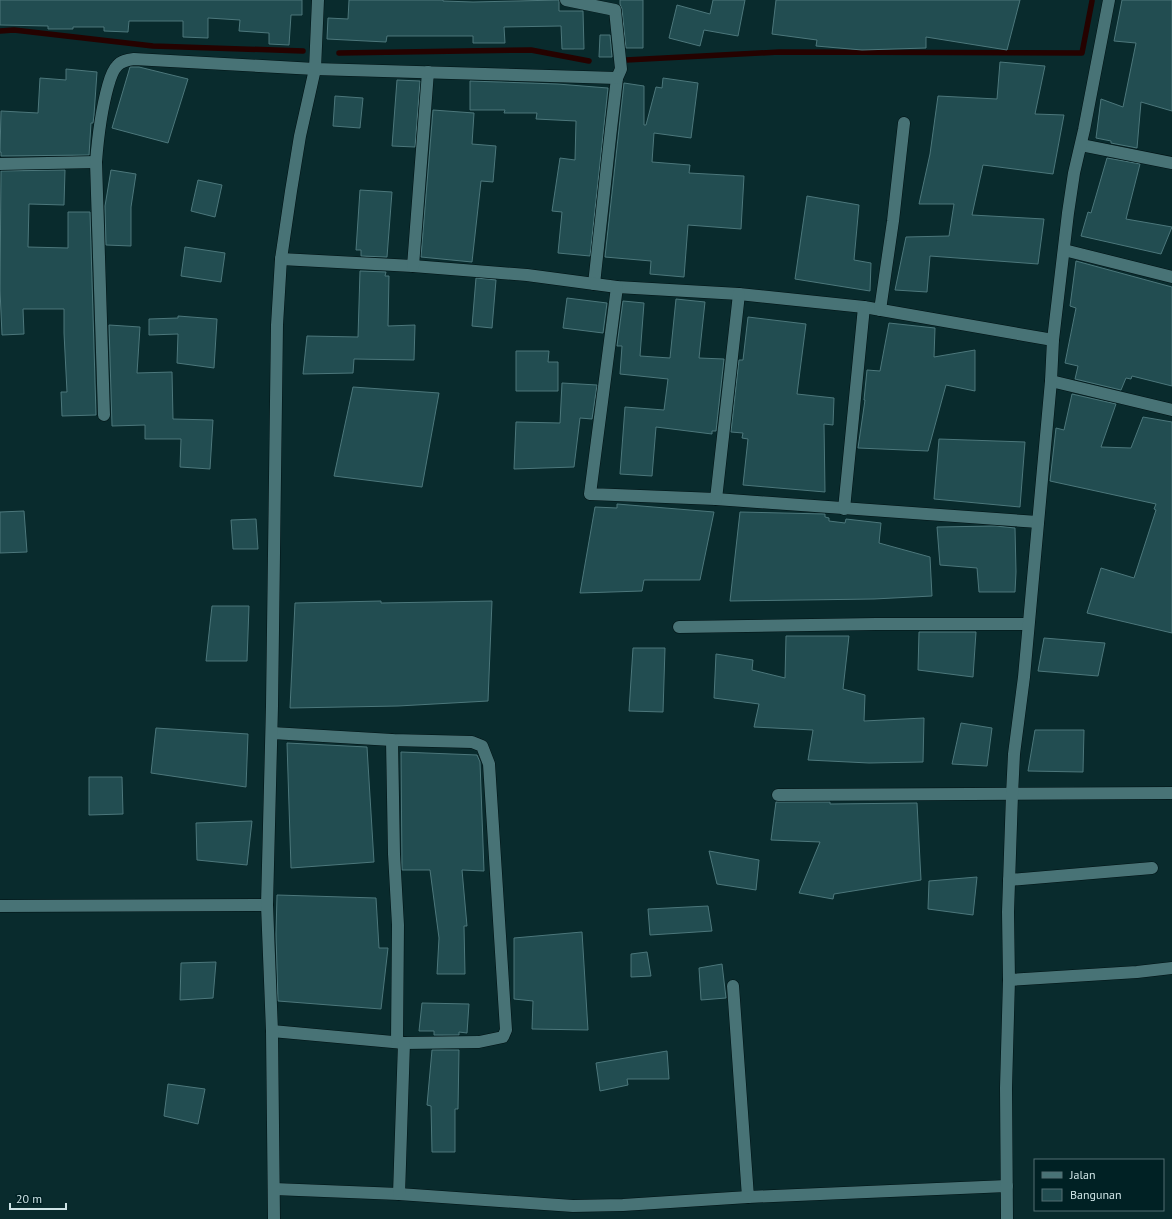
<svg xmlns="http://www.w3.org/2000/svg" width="1172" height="1219" font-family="'PT Sans',sans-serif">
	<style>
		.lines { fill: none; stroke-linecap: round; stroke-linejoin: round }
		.stream { stroke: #250200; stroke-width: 5.5 }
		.building { fill: #224d51; stroke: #4c777b }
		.minor-casing { stroke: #001214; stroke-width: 13 }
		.minor { stroke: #487376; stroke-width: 12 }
	</style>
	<rect width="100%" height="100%" fill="#092b2d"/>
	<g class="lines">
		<g class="stream">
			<path d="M 0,31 L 14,30 L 153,46 L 303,51"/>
			<path d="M 339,53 L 531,50 L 589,61"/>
			<path d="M 626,60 L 779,52 L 1082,53 L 1092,1"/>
		</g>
	</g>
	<g class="building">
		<path d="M 0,0 L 302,0 L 302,15 L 291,15 L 289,45 L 269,44 L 269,33 L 239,31 L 240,20 L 208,18 L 208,38 L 183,37 L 183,21 L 129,21 L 128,32 L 104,31 L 104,27 L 73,27 L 73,29 L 48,29 L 48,26 L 0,25 Z"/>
		<path d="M 349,0 L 443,0 L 443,1 L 473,2 L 559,0 L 559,11 L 583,11 L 584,49 L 562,49 L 561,26 L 504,27 L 505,43 L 473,43 L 473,36 L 387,36 L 386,42 L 327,39 L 328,18 L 348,19 Z"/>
		<path d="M 620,0 L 643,0 L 643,48 L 626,48 L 622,9 L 620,4 Z"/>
		<path d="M 713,0 L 745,0 L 738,36 L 704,30 L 700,46 L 669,38 L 677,5 L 710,14 Z"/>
		<path d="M 776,0 L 1020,0 L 1007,50 L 926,37 L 926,48 L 862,50 L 816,46 L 817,40 L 772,34 Z"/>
		<path d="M 1122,0 L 1172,0 L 1172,111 L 1141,102 L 1137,148 L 1111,143 L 1111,141 L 1096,138 L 1101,99 L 1123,107 L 1136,43 L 1114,41 Z"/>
		<path d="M 600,35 L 610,35 L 612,57 L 599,57 Z"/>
		<path d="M 1000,62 L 1045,66 L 1035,114 L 1064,115 L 1053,174 L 983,165 L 972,215 L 1044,219 L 1038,264 L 930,256 L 927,292 L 895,290 L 906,237 L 949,236 L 954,204 L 919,204 L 930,154 L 938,96 L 997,99 Z"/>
		<path d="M 130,67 L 139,67 L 188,79 L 168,143 L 112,128 Z"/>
		<path d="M 66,69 L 97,72 L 94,115 L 93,123 L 91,123 L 89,155 L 1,156 L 1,152 L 0,152 L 1,111 L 38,113 L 40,78 L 66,80 Z"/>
		<path d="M 663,78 L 698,83 L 691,138 L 654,133 L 652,162 L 690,165 L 689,173 L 744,176 L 741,229 L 688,225 L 684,277 L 650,274 L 651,261 L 605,257 L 624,83 L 644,86 L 644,125 L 646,125 L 656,87 L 662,88 Z"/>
		<path d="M 397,80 L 420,81 L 415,147 L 392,146 Z"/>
		<path d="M 470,81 L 557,84 L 608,88 L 590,256 L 558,253 L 562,212 L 552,211 L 560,158 L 575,160 L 576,121 L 536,119 L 537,113 L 504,113 L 505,110 L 470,110 Z"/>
		<path d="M 335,96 L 363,98 L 360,128 L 333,126 Z"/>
		<path d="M 433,110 L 474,113 L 472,144 L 496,146 L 493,182 L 481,181 L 472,262 L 421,257 Z"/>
		<path d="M 1107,158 L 1140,164 L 1126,219 L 1172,227 L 1161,254 L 1081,236 L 1088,212 L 1091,213 Z"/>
		<path d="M 65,170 L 64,205 L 29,204 L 28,247 L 68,248 L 68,212 L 90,212 L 96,415 L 62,416 L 61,392 L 67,392 L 64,333 L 64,309 L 23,309 L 24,334 L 2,335 L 0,290 L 1,171 Z"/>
		<path d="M 111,170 L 136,174 L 131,207 L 131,246 L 106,245 L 105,206 Z"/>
		<path d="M 198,180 L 222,185 L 215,217 L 191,211 Z"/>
		<path d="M 360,190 L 392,192 L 387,257 L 361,256 L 361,250 L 356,250 Z"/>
		<path d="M 807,196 L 859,205 L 854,260 L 871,263 L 870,291 L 795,279 Z"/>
		<path d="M 185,247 L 225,253 L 221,282 L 181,276 Z"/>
		<path d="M 1076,261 L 1172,287 L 1172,386 L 1132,376 L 1131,379 L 1126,378 L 1121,390 L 1075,379 L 1078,366 L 1065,363 L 1076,308 L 1070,306 Z"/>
		<path d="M 360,271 L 386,272 L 385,276 L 389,276 L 388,326 L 415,325 L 414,360 L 354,359 L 353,373 L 303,374 L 307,336 L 358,337 Z"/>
		<path d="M 476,278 L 496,280 L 492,328 L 472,326 Z"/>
		<path d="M 567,298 L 607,303 L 603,333 L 563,328 Z"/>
		<path d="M 676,299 L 705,302 L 699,358 L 724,359 L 716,431 L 712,431 L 712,434 L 656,427 L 652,476 L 620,474 L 625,407 L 664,410 L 668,379 L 620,374 L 622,346 L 617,346 L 623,301 L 644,303 L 640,356 L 670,358 Z"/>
		<path d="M 178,316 L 217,319 L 214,368 L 177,363 L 178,334 L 149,335 L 149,319 L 178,318 Z"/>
		<path d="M 748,317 L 806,324 L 797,394 L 834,398 L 833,425 L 824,424 L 825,492 L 743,485 L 748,439 L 742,438 L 743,433 L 731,432 L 739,360 L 743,360 Z"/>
		<path d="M 889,323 L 935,328 L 934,357 L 975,350 L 975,391 L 946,385 L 928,451 L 858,448 L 865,400 L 864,400 L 867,370 L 880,371 Z"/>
		<path d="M 109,325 L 140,327 L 137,373 L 172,372 L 173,419 L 213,420 L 210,469 L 180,467 L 181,439 L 145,439 L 145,425 L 112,426 Z"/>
		<path d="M 516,351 L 549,351 L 548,362 L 558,362 L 558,391 L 516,391 Z"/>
		<path d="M 562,383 L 597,385 L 592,419 L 580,418 L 574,467 L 514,469 L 516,422 L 560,423 Z"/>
		<path d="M 353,387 L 439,393 L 422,487 L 334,476 Z"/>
		<path d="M 1072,394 L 1116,404 L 1101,447 L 1131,448 L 1143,417 L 1172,422 L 1172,633 L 1087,613 L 1101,568 L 1134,578 L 1156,510 L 1154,509 L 1156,504 L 1050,481 L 1056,428 L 1064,430 Z"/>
		<path d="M 939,439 L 1025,442 L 1020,507 L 934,499 Z"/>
		<path d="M 617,504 L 714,512 L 700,580 L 644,580 L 642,591 L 580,593 L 595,507 L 617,508 Z"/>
		<path d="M 24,511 L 27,552 L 0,553 L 0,512 Z"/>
		<path d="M 740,512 L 825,514 L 825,517 L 829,518 L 829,521 L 845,523 L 846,519 L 881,523 L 879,543 L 930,557 L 932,596 L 874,599 L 730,601 Z"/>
		<path d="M 256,519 L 258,549 L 233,549 L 231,520 Z"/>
		<path d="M 995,526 L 1015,528 L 1016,572 L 1015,592 L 979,592 L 977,568 L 940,565 L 937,527 Z"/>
		<path d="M 381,601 L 381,603 L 492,601 L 488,701 L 398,706 L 290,708 L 295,603 Z"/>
		<path d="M 212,606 L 249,606 L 247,661 L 206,661 Z"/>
		<path d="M 919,632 L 976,632 L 973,677 L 918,670 Z"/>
		<path d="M 786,636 L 849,636 L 843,689 L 865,695 L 864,721 L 924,718 L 923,762 L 869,763 L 808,760 L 813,730 L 754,727 L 759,704 L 714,698 L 716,654 L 753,660 L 752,670 L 785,678 Z"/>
		<path d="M 1044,638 L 1105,643 L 1098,676 L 1038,671 Z"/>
		<path d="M 633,648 L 665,648 L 663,712 L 629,711 Z"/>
		<path d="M 961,723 L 992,728 L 987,766 L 952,764 Z"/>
		<path d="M 156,728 L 248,734 L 246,787 L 151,773 Z"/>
		<path d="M 1035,730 L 1084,730 L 1083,772 L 1028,771 Z"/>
		<path d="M 287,743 L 367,747 L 374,862 L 291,868 Z"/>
		<path d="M 401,752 L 477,755 L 480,762 L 484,871 L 462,870 L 467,926 L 464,926 L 465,974 L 437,974 L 439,938 L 430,870 L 402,870 Z"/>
		<path d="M 89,777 L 122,777 L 123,814 L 89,815 Z"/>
		<path d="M 776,802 L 830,802 L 830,804 L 917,803 L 921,880 L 834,894 L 833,899 L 799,893 L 820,842 L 771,840 Z"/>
		<path d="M 252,821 L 247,865 L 197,860 L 196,823 Z"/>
		<path d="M 709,851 L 759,860 L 756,890 L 717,884 Z"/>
		<path d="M 977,877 L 973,915 L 928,909 L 929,881 Z"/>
		<path d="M 277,895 L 376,898 L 379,948 L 388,948 L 381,1009 L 278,1001 L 276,934 Z"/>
		<path d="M 708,906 L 712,931 L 650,935 L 648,909 Z"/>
		<path d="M 582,932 L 588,1030 L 532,1029 L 533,1001 L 514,999 L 514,938 Z"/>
		<path d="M 647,952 L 651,976 L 631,977 L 631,954 Z"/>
		<path d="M 216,962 L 213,998 L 180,1000 L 181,963 Z"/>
		<path d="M 722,964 L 726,998 L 701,1000 L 699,968 Z"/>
		<path d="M 422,1003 L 469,1004 L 467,1033 L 459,1032 L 459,1035 L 434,1035 L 434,1031 L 419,1031 Z"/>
		<path d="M 432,1050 L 459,1050 L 458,1109 L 455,1109 L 455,1152 L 432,1152 L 431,1106 L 427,1105 Z"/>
		<path d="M 667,1051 L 669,1079 L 627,1079 L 628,1085 L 600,1091 L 596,1063 Z"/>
		<path d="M 168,1084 L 205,1089 L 198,1124 L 164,1116 Z"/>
	</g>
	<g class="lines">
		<defs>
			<g id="minor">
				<path d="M 566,0 L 615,10 L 621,69 L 617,78 L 611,129 L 594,284"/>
				<path d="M 1081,145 L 1172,163"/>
				<path d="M 0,164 L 96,162"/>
				<path d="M 1064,250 L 1172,277"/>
				<path d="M 281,259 L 413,266 L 527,275 L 617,287 L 739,294 L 864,307 L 1053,340"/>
				<path d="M 413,266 L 428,72"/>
				<path d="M 617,287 L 590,494 L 716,499 L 1038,522"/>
				<path d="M 880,310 L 893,221 L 904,123"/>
				<path d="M 1051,381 L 1172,410"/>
				<path d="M 104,415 L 96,162 C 98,136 101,111 108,86 C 110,79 112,71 117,66 C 121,61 127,60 134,59 L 315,69 L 617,78"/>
				<path d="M 716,499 L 739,294"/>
				<path d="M 844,509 L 864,307"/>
				<path d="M 679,627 L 876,624 L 1028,624"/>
				<path d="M 272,733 L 392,740 L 472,742 L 482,746 L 489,764 L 506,1030 L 503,1037 L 479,1042 L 404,1043 L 272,1031"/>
				<path d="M 392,740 L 394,854 L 398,925 L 397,1042"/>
				<path d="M 778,795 L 1172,793"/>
				<path d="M 1009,880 L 1152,868"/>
				<path d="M 0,906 L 267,905"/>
				<path d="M 1009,980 L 1137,972 L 1172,968"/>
				<path d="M 733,986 L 748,1197"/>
				<path d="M 274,1189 L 399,1194 L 573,1206 L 623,1205 L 748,1197 L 1007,1186"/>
				<path d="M 399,1194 L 404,1043"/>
				<path d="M 274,1219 L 272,1031 L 267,905 L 272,706 L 277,325 L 281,259 L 291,191 L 300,136 L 315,69 L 318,0"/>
				<path d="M 1007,1219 L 1006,1088 L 1009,980 L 1008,912 L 1012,795 L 1014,754 L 1024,677 L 1051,381 L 1053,340 L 1068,213 L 1074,173 L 1084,130 L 1109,0"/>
			</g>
		</defs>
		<use href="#minor" class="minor-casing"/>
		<use href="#minor" class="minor"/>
	</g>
	<rect x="1034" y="1159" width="130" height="52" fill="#002124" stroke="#526f72"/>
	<rect x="1042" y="1172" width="20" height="6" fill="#487376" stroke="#526f72"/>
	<text x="1070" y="1179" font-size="12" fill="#cee4e6">Jalan</text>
	<rect x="1042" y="1189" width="20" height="12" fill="#224d51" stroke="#526f72"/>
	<text x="1070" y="1199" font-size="12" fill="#cee4e6">Bangunan</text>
	<path d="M10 1203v6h56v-6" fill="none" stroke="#cee4e6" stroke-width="2"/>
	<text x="16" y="1203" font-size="12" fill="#cee4e6" stroke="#002124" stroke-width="3" paint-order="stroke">20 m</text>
</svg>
